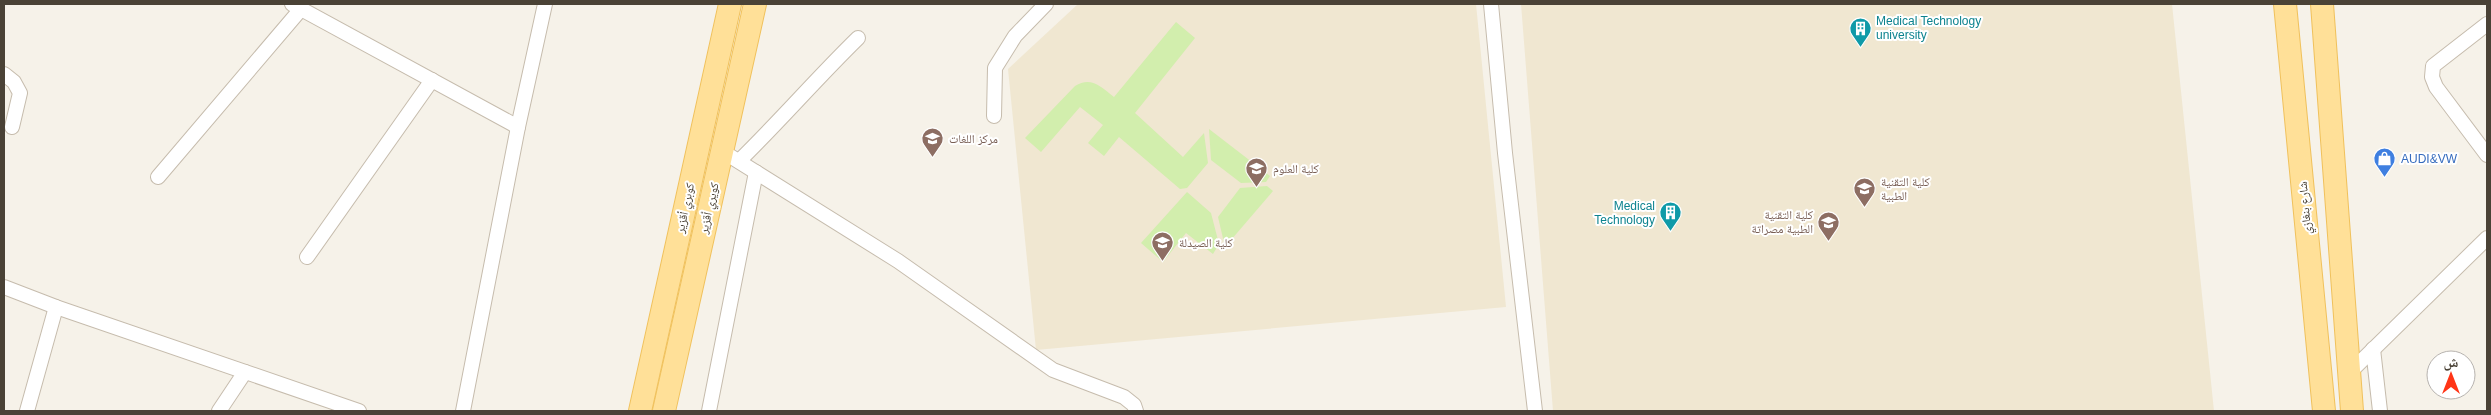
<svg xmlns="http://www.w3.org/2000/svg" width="2491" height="415" font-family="Arial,'Noto Naskh Arabic',sans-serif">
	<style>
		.education { fill: #f0e7d1 }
		.green { fill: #d2eead }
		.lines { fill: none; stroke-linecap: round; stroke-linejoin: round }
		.street-casing { stroke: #c6bcad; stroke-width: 16 }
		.primary-casing { stroke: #f0c15c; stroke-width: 24 }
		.street { stroke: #fff; stroke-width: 14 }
		.primary { stroke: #ffe098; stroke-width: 22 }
		.labels { text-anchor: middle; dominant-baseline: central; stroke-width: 4; stroke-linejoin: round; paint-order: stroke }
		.culture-label { font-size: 12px; fill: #0d838f; stroke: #fff; text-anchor: start }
		.education-label { font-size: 12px; fill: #785e54; stroke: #fff; text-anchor: start }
		.shop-label { font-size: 12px; fill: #366cbe; stroke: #fff; text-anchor: start }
		.street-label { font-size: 12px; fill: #4a4236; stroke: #fff }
	</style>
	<rect width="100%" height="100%" fill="#f6f2e9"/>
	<g class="education">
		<path d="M 1078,4 L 1476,4 L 1506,307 L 1036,350 L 1008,69 Z"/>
		<path d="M 1521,4 L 2172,4 L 2214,411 L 1553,411 Z"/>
	</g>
	<g class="green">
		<path d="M 1176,22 L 1195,38 L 1135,113 L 1183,157 L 1204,133 L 1208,163 L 1187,188 L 1180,189 L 1119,137 L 1104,156 L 1088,143 L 1103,125 L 1080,107 L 1041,152 L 1025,138 L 1075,86 C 1091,76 1101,87 1114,97 Z"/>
		<path d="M 1209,129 L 1270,176 L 1266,182 L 1241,183 L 1211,160 Z"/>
		<path d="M 1267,186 L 1273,191 L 1225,247 L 1218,217 L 1240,188 Z"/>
		<path d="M 1187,192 L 1211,213 L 1219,244 L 1213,254 L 1186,233 L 1163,262 L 1141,243 Z"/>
	</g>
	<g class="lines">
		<defs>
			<g id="street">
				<path d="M 292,4 L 518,127"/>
				<path d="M 1491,4 L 1505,153 L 1535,411"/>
				<path d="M 2487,24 L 2433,66 L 2432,77 L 2436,87 L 2487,155"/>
				<path d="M 4,74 L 14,82 L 20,93 L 12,127"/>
				<path d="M 994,116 L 995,68 L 1015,36 L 1046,4"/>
				<path d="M 722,151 L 898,261 L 1053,370 L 1124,397 L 1134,405 L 1136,411"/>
				<path d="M 739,161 C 780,121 817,78 858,38"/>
				<path d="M 158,177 L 301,9"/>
				<path d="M 307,257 L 432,80"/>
				<path d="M 4,287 L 56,307 L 359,411"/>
				<path d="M 2373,349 L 2380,411"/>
				<path d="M 2349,373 L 2487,238"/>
				<path d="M 27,411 L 56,307"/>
				<path d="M 219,411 L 245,372"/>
				<path d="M 463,411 L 518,127 L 545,4"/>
				<path d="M 709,411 L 756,172"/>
			</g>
			<g id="primary">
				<path d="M 2285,4 L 2324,411"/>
				<path d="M 2322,4 L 2352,411"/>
				<path d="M 640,411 L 730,4"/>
				<path d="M 664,411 L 755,4"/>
			</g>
		</defs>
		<use href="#street" class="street-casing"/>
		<use href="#primary" class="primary-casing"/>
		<use href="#street" class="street"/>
		<use href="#primary" class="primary"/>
	</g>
	<defs>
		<symbol id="building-pin" viewBox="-11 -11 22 30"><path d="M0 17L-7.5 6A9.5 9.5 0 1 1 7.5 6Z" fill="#0f9aa8" stroke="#fff"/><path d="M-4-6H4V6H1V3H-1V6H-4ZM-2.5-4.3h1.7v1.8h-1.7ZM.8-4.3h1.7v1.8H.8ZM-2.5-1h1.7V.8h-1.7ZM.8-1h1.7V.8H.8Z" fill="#fff"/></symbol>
		<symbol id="university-pin" viewBox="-11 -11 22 30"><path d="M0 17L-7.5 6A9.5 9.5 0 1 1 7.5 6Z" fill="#8d6e63" stroke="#fff"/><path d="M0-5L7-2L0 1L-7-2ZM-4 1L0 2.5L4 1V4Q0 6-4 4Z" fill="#fff"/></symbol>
		<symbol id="shop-pin" viewBox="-11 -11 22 30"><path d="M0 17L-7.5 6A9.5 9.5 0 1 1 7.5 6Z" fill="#3f7fe0" stroke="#fff"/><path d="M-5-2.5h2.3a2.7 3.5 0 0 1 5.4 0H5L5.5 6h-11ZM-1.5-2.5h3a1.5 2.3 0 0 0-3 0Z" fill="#fff"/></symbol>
		<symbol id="school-pin" viewBox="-11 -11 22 30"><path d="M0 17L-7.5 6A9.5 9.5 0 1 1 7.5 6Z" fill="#8d6e63" stroke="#fff"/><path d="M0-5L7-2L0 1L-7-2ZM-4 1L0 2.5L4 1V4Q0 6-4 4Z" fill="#fff"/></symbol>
	</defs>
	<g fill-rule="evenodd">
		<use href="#building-pin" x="1848" y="16" width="25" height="34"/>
		<use href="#university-pin" x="920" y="126" width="25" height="34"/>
		<use href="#shop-pin" x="2372" y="146" width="25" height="34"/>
		<use href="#university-pin" x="1244" y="156" width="25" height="34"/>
		<use href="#university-pin" x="1852" y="176" width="25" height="34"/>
		<use href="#building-pin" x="1658" y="200" width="25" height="34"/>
		<use href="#school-pin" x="1816" y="210" width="25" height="34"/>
		<use href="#university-pin" x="1150" y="230" width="25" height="34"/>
	</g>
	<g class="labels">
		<g class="culture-label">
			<text x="1876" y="21">Medical Technology<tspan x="1876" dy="14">university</tspan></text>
			<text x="1655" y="206" text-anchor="end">Medical<tspan x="1655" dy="14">Technology</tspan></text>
		</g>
		<g class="education-label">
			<text x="949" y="139">مركز اللغات</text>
			<text x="1273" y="169">كلية العلوم</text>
			<text x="1881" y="182">كلية التقنية<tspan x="1881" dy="14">الطبية</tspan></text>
			<text x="1813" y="215" text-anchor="end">كلية التقنية<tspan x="1813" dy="14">الطبية مصراتة</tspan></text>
			<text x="1179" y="243">كلية الصيدلة</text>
		</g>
		<g class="shop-label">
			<text x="2401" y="159">AUDI&amp;VW</text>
		</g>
		<g class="street-label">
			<text transform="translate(685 208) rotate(-78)">كوبري أقزير</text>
			<text transform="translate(709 208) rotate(-77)">كويري أقزير</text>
			<text transform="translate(2305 208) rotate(-95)">شارع بنغازي</text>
		</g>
	</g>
	<rect width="2491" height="415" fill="none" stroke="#4a4236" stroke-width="10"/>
	<g transform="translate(2451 375)"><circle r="24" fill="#ffffff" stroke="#b7b3af"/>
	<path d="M0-4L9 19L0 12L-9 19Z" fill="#ff3516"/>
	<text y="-8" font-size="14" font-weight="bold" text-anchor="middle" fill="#4a4236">ش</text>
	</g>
</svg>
